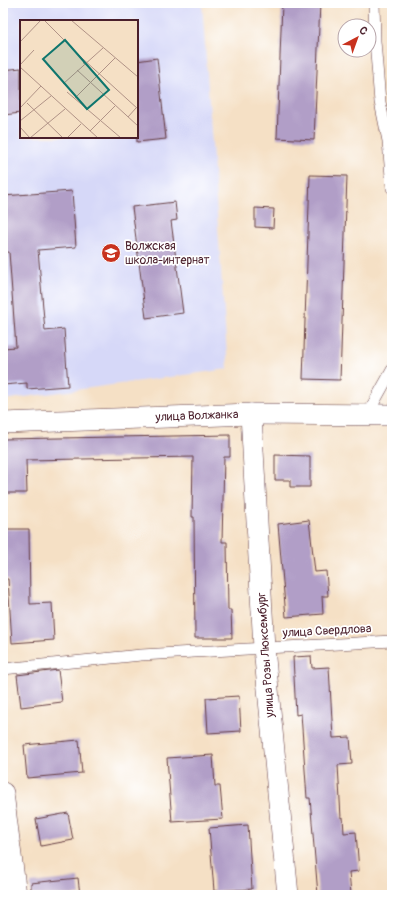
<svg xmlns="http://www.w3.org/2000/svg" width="395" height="898" font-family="Pangolin,sans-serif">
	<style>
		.built { fill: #d6d8f8; fill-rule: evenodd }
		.building { fill: #b19ec7 }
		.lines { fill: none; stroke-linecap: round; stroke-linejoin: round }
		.lane-casing { stroke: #643c42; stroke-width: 12 }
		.street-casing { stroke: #643c42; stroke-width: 22 }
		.lane { stroke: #fff; stroke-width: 11 }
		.street { stroke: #fff; stroke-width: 21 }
		.labels { text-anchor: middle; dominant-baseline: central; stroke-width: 3.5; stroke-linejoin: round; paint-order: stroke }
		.poi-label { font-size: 12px; fill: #4a1f2b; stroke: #fff; text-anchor: start }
		.street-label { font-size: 12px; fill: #4a1f2b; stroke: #fff }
		.inset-road { fill: none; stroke: #b19387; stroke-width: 1 }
		.view { fill: #0f766e; fill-opacity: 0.15; stroke: #0f766e; stroke-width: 2 }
		.inset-edge { fill: none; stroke: #4a1f2b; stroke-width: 2 }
	</style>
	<rect width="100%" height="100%" fill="#fff"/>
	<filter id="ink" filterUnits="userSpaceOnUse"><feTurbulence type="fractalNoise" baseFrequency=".025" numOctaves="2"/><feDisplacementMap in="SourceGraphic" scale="8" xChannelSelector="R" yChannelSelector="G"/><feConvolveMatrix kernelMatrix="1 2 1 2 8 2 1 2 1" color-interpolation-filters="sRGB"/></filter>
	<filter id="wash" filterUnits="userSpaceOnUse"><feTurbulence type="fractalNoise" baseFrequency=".012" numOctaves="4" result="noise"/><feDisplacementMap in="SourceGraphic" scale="16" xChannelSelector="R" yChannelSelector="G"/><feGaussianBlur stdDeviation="0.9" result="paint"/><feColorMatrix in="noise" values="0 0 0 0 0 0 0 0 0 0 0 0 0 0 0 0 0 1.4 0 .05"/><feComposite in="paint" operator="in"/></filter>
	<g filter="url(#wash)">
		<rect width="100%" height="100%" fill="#f5e0c5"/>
		<path class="built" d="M 3,3 L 202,3 L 228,369 L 3,400 ZM 21,21 L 137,21 L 137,137 L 21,137 Z"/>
		<g id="blocks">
			<g class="building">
				<path d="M 282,3 L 320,3 L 314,140 L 277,138 Z"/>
				<path d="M 157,58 L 166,139 L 137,142 L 137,61 Z"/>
				<path d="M 21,68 L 21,113 L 3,115 L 3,70 Z"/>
				<path d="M 310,175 L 347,176 L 340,380 L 303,379 Z"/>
				<path d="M 72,191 L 76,247 L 38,250 L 45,331 L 64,329 L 68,386 L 27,389 L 27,383 L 3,385 L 3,348 L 16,347 L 9,252 L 3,252 L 3,196 Z"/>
				<path d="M 175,202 L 177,220 L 171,221 L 183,313 L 146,318 L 132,207 Z"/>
				<path d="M 255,208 L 274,209 L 273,228 L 255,227 Z"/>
				<path d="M 230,435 L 230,457 L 224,457 L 222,542 L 227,542 L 228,610 L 231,610 L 232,638 L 195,638 L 194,517 L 192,517 L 193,457 L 26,460 L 27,493 L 3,493 L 3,439 Z"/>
				<path d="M 275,455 L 310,456 L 310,487 L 290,487 L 290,480 L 275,480 Z"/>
				<path d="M 309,520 L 315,572 L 326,571 L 328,596 L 322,596 L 323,614 L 286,617 L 278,524 Z"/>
				<path d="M 3,529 L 29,529 L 30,604 L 52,603 L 54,640 L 12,643 L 8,579 L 3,579 Z"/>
				<path d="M 311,656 L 312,668 L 329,667 L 333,738 L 350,737 L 352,764 L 338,765 L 341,818 L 343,817 L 344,833 L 356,832 L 359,871 L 349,872 L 351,894 L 318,895 L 310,798 L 307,798 L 301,714 L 296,715 L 293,657 Z"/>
				<path d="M 58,670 L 62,702 L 21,707 L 17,675 Z"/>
				<path d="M 239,696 L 241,731 L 208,733 L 206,698 Z"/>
				<path d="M 79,740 L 82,773 L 27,778 L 24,745 Z"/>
				<path d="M 213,755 L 215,786 L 220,786 L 223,819 L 172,822 L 167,758 Z"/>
				<path d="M 68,813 L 73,840 L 41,846 L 36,819 Z"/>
				<path d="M 248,825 L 252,889 L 214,891 L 209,828 Z"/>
				<path d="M 78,878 L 80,895 L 31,895 L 31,883 Z"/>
			</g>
		</g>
	</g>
	<g filter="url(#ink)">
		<use href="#blocks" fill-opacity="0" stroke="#643c42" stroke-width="1"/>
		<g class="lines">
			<defs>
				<g id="lane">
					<path d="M 374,3 L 375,41 L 380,102 L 388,141 L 392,188"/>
					<path d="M 367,415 L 392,370"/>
					<path d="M 3,669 L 141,655 L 392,641"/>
				</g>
				<g id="street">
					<path d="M 251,414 L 264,648 L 288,895"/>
					<path d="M 3,423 L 251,414 L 392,415"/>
					<path d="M 3,793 L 16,895"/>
				</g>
			</defs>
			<use href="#lane" class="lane-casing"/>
			<use href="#street" class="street-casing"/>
			<use href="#lane" class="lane"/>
			<use href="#street" class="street"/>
		</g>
	</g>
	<defs>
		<symbol id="school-disc" viewBox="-11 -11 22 22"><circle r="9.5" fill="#c8321e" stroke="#fff"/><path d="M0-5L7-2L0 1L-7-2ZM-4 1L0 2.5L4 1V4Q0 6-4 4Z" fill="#fff"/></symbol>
	</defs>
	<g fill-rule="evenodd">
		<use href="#school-disc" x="100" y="242" width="22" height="22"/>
	</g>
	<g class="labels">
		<g class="poi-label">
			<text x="125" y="246">Волжская<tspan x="125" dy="14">школа-интернат</tspan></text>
		</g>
		<g class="street-label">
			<text transform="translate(197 416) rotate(-2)">улица Волжанка</text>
			<text transform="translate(327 631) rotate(-3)">улица Свердлова</text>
			<text transform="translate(266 655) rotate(-94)">улица Розы Люксембург</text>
		</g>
	</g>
	<g transform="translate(20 20)">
		<rect width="118" height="118" fill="#f5e0c5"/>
		<path class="inset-road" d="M 24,0 L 63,39 L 64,44M 51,0 L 118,57M 0,22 L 21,0M 63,39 L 118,89M 0,45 L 14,30M 0,47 L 78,118M 57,50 L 118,106M 43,64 L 83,28M 47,72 L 101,118M 55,78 L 95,38M 7,83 L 43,118M 0,88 L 21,66M 108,97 L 116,88M 0,101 L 31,76M 0,107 L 10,118M 70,111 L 95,86M 10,118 L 45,89M 47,118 L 61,104"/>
		<path class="view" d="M 45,20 L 89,70 L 67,89 L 23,39 Z"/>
		<rect width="118" height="118" class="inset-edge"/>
	</g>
	<rect width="395" height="898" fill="none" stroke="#fff" stroke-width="16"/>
	<g transform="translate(357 38) rotate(41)"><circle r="19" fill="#ffffff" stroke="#b7a5aa"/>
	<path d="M0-3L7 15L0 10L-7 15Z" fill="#c8321e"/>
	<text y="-6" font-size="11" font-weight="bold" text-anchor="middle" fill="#4a1f2b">С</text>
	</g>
</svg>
